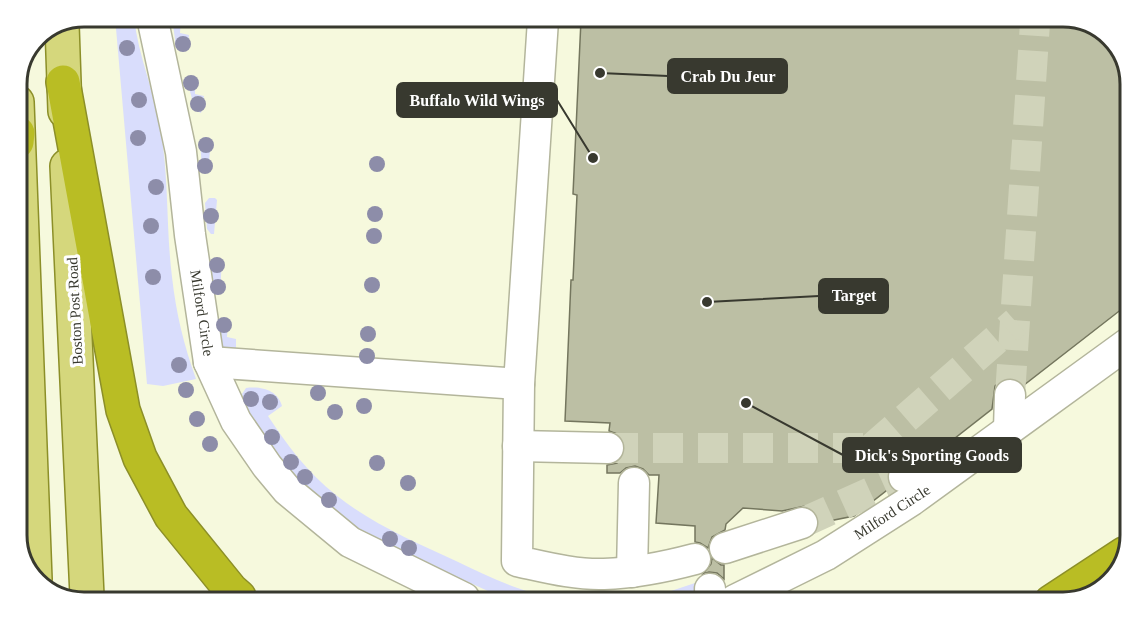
<svg xmlns="http://www.w3.org/2000/svg" width="1147" height="619" font-family="'Times New Roman',serif">
	<style>
		.green { fill: #d9ddfc }
		.building { fill: #bcbfa4; stroke: #74765e; stroke-width: 1.5 }
		.lines { fill: none; stroke-linecap: round; stroke-linejoin: round }
		.minor-tunnel { stroke: #d0d3ba; stroke-width: 30; stroke-dasharray: 30 15; stroke-linecap: butt }
		.minor-casing { stroke: #b3b59b; stroke-width: 33 }
		.major-casing { stroke: #8c8f28; stroke-width: 36 }
		.highway-casing { stroke: #8c8f28; stroke-width: 36 }
		.minor { stroke: #fff; stroke-width: 30 }
		.major { stroke: #d5d77c; stroke-width: 33 }
		.highway { stroke: #b9bd24; stroke-width: 33 }
		.tree { fill: #8d8da9 }
		.labels { text-anchor: middle; dominant-baseline: central; stroke-width: 6; stroke-linejoin: round; paint-order: stroke }
		.street-label { font-size: 15px; fill: #38392f; stroke: #fff }
		.rim { fill: none; stroke: #38392f; stroke-width: 3 }
		.leader { fill: none; stroke: #38392f; stroke-width: 2 }
		.callout-dot { fill: #38392f; stroke: #fff; stroke-width: 2 }
		.callout { fill: #38392f; stroke: #38392f; stroke-width: 2 }
		.callout-label { font-size: 16px; text-anchor: middle; font-weight: bold; fill: #fff }
	</style>
	<rect width="100%" height="100%" fill="#f6f9dd"/>
	<g class="green">
		<path d="M 115,17 L 134,17 C 138,56 155,93 161,132 C 169,180 166,229 172,277 C 176,313 184,346 196,379 L 163,386 L 147,384 Z"/>
		<path d="M 172,17 L 181,17 L 180,33 L 189,35 L 187,51 L 180,51 L 176,47 Z"/>
		<path d="M 195,76 L 195,94 L 204,96 L 201,113 L 195,110 L 187,80 L 189,77 Z"/>
		<path d="M 205,137 L 211,139 L 208,173 L 203,172 L 202,168 L 200,141 Z"/>
		<path d="M 209,198 L 215,198 L 217,200 L 214,234 L 211,234 L 207,229 L 205,203 Z"/>
		<path d="M 214,258 L 222,260 L 220,293 L 218,295 L 212,291 L 210,263 Z"/>
		<path d="M 221,319 L 227,319 L 228,322 L 227,337 L 236,339 L 236,354 L 223,352 L 217,323 Z"/>
		<path d="M 246,388 C 261,386 278,390 282,406 L 268,416 C 287,445 308,473 336,495 C 372,524 415,542 456,561 C 491,578 524,594 563,599 L 501,597 L 396,549 L 354,526 L 329,508 L 293,473 L 263,436 L 247,410 L 242,394 Z"/>
		<path d="M 695,583 L 695,594 L 680,600 L 629,599 L 662,594 Z"/>
	</g>
	<g class="building">
		<path d="M 581,20 L 1093,24 L 1119,47 L 1130,79 L 1127,305 L 1024,385 L 1019,380 L 1011,378 L 1001,380 L 995,386 L 992,409 L 941,449 L 928,450 L 898,461 L 891,466 L 887,475 L 888,482 L 891,487 L 854,516 L 819,523 L 818,517 L 814,511 L 805,506 L 782,511 L 743,508 L 726,524 L 725,530 L 712,537 L 708,548 L 700,543 L 695,542 L 695,526 L 656,523 L 659,475 L 649,475 L 643,469 L 635,466 L 626,468 L 620,473 L 607,473 L 607,465 L 617,463 L 622,457 L 625,449 L 623,439 L 617,434 L 609,431 L 610,423 L 565,421 L 571,280 L 573,280 L 577,195 L 573,194 Z"/>
		<path d="M 712,558 L 721,565 L 724,565 L 724,579 L 717,573 L 709,572 L 703,574 L 711,564 Z"/>
	</g>
	<g class="lines">
		<g class="minor-tunnel">
			<path d="M 1010,395 L 1035,23"/>
			<path d="M 608,448 L 872,448 L 924,462"/>
			<path d="M 872,448 L 1016,322"/>
			<path d="M 802,523 L 904,477"/>
		</g>
		<defs>
			<g id="minor">
				<path d="M 152,17 L 181,152 L 190,235 L 209,362 L 236,421 L 267,466 L 287,490 L 350,542 L 464,598"/>
				<path d="M 209,362 L 519,384 L 543,20"/>
				<path d="M 519,384 L 517,561 C 545,567 575,575 604,574 C 635,573 665,567 695,559"/>
				<path d="M 1009,430 L 1010,395"/>
				<path d="M 518,446 L 608,448"/>
				<path d="M 904,477 L 934,466 L 952,466"/>
				<path d="M 725,548 L 802,523"/>
				<path d="M 632,572 L 634,483"/>
				<path d="M 710,589 L 711,600"/>
				<path d="M 735,600 L 826,555 L 912,500 L 1127,344"/>
			</g>
			<g id="major">
				<path d="M 62,25 L 65,111"/>
				<path d="M 17,102 L 35,579"/>
				<path d="M 67,166 L 87,596"/>
			</g>
			<g id="highway">
				<path d="M 63,82 L 123,410 L 140,458 L 171,516 L 231,590 L 239,597"/>
				<path d="M 17,142 L 18,133"/>
				<path d="M 1051,602 L 1124,554"/>
			</g>
		</defs>
		<use href="#minor" class="minor-casing"/>
		<use href="#major" class="major-casing"/>
		<use href="#highway" class="highway-casing"/>
		<use href="#minor" class="minor"/>
		<use href="#major" class="major"/>
		<use href="#highway" class="highway"/>
	</g>
	<g class="tree">
		<circle cx="183" cy="44" r="8"/>
		<circle cx="127" cy="48" r="8"/>
		<circle cx="191" cy="83" r="8"/>
		<circle cx="139" cy="100" r="8"/>
		<circle cx="198" cy="104" r="8"/>
		<circle cx="138" cy="138" r="8"/>
		<circle cx="206" cy="145" r="8"/>
		<circle cx="377" cy="164" r="8"/>
		<circle cx="205" cy="166" r="8"/>
		<circle cx="156" cy="187" r="8"/>
		<circle cx="375" cy="214" r="8"/>
		<circle cx="211" cy="216" r="8"/>
		<circle cx="151" cy="226" r="8"/>
		<circle cx="374" cy="236" r="8"/>
		<circle cx="217" cy="265" r="8"/>
		<circle cx="153" cy="277" r="8"/>
		<circle cx="372" cy="285" r="8"/>
		<circle cx="218" cy="287" r="8"/>
		<circle cx="224" cy="325" r="8"/>
		<circle cx="368" cy="334" r="8"/>
		<circle cx="367" cy="356" r="8"/>
		<circle cx="179" cy="365" r="8"/>
		<circle cx="186" cy="390" r="8"/>
		<circle cx="318" cy="393" r="8"/>
		<circle cx="251" cy="399" r="8"/>
		<circle cx="270" cy="402" r="8"/>
		<circle cx="364" cy="406" r="8"/>
		<circle cx="335" cy="412" r="8"/>
		<circle cx="197" cy="419" r="8"/>
		<circle cx="272" cy="437" r="8"/>
		<circle cx="210" cy="444" r="8"/>
		<circle cx="291" cy="462" r="8"/>
		<circle cx="377" cy="463" r="8"/>
		<circle cx="305" cy="477" r="8"/>
		<circle cx="408" cy="483" r="8"/>
		<circle cx="329" cy="500" r="8"/>
		<circle cx="390" cy="539" r="8"/>
		<circle cx="409" cy="548" r="8"/>
	</g>
	<g class="labels">
		<g class="street-label">
			<text transform="translate(75 311) rotate(-93)">Boston Post Road</text>
			<text transform="translate(202 313) rotate(81)">Milford Circle</text>
			<text transform="translate(892 512) rotate(-33)">Milford Circle</text>
		</g>
	</g>
	<path d="M0 0H1147V619H0ZM84 27H1063A57 57 0 0 1 1120 84V535A57 57 0 0 1 1063 592H84A57 57 0 0 1 27 535V84A57 57 0 0 1 84 27Z" fill="#fff" fill-rule="evenodd"/>
	<path class="rim" d="M84 27H1063A57 57 0 0 1 1120 84V535A57 57 0 0 1 1063 592H84A57 57 0 0 1 27 535V84A57 57 0 0 1 84 27Z"/>
	<path class="leader" d="M600 73L668 76M593 158L557 100M707 302L819 296M746 403L843 455"/>
	<g class="callout-dot">
		<circle cx="600" cy="73" r="6"/>
		<circle cx="593" cy="158" r="6"/>
		<circle cx="707" cy="302" r="6"/>
		<circle cx="746" cy="403" r="6"/>
	</g>
	<g class="callout">
		<rect x="668" y="59" width="119" height="34" rx="6"/>
		<rect x="397" y="83" width="160" height="34" rx="6"/>
		<rect x="819" y="279" width="69" height="34" rx="6"/>
		<rect x="843" y="438" width="178" height="34" rx="6"/>
	</g>
	<g class="callout-label">
		<text x="728" y="82">Crab Du Jeur</text>
		<text x="477" y="106">Buffalo Wild Wings</text>
		<text x="854" y="301">Target</text>
		<text x="932" y="461">Dick's Sporting Goods</text>
	</g>
</svg>
